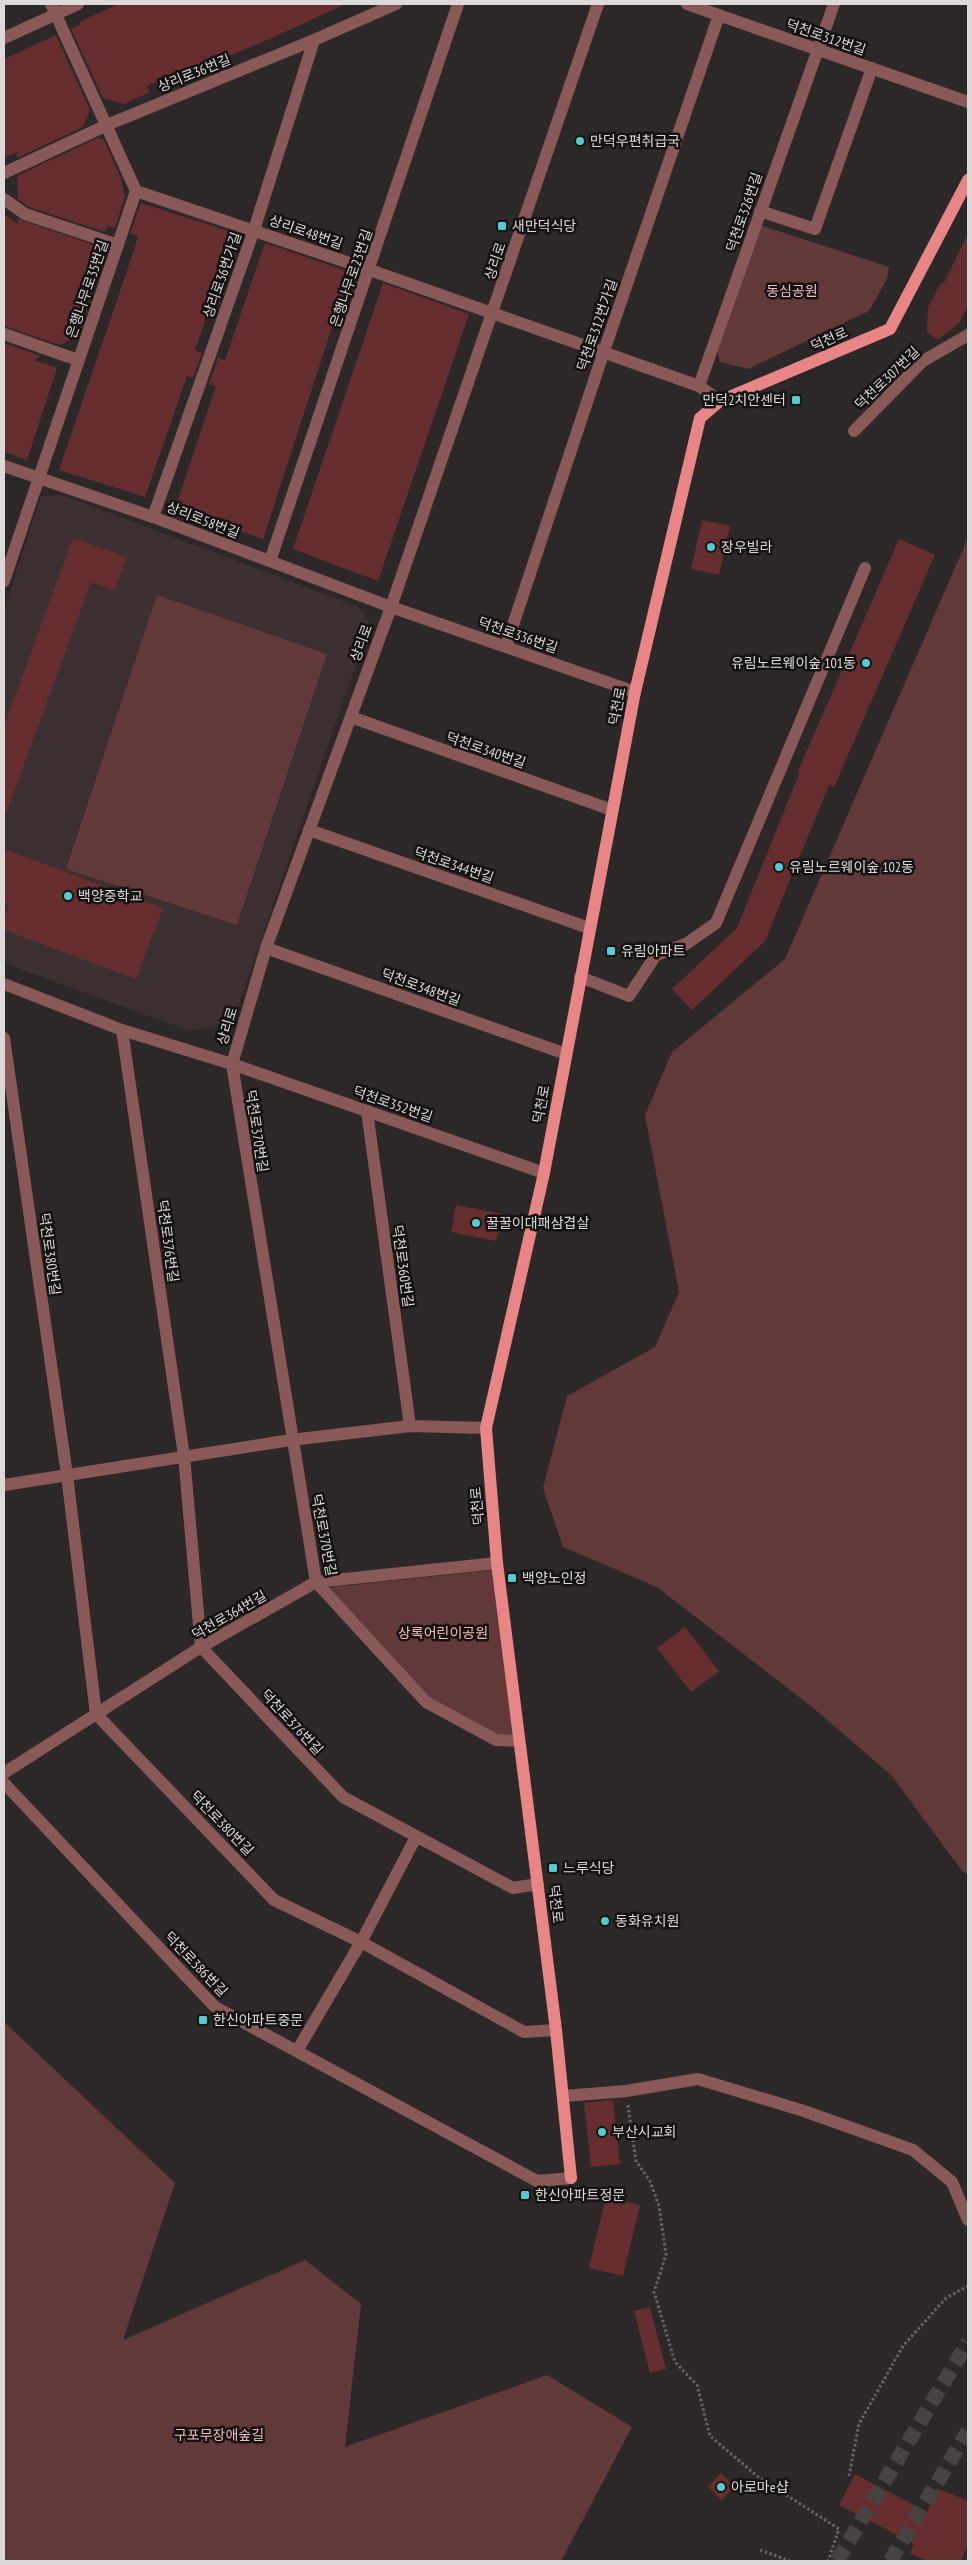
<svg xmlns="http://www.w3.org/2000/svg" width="972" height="2565" viewBox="0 0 972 2565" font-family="'PT Sans Narrow','Noto Sans KR',sans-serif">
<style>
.built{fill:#3b2f2f}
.green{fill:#603938}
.building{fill:#662d2e}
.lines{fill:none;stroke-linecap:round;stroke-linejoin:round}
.highway-tunnel{stroke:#474343;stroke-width:15;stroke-dasharray:15 8;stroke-linecap:butt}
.path{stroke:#696464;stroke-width:3;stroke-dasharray:2.5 2.5;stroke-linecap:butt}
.minor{stroke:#895958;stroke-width:12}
.major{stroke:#e88685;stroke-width:12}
.poi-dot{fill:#51ccd3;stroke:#141211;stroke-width:2}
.labels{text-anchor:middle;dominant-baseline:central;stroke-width:5;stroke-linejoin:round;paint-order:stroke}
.street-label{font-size:14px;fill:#ddd9d9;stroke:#141211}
.poi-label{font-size:14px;fill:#ddd9d9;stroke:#141211;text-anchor:start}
.park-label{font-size:14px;fill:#f4bbb9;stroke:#141211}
</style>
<rect width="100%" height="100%" fill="#2d2828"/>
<path class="built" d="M62,495L359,607L370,623L236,1013L215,1027L190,1031L9,965L4,959V610L41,496Z"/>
<g class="green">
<path d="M760,225L889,267L887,279L869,311L748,369L720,362L717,350Z"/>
<path d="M968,532V1874L963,1872L892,1776L812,1707L657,1587L563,1547L543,1488L567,1396L655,1347L679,1292L645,1115L672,1052L785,959L967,540Z"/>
<path d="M157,595L327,654L237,925L66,869Z"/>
<path d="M493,1570L514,1735L492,1734L426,1699L324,1588Z"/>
<path d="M4,2022L175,2183L123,2340L305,2260L361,2304L345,2447L547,2375L632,2427L561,2561H4Z"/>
</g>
<g class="building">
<path d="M119,4H345L272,38L195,70L193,65L147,86L150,92L124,104L103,98L71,29L80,25L79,22Z"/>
<path d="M56,35L90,110L83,127L17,158V152L4,158V59Z"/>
<path d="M97,138L104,140L121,178L125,197L115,228L107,226L105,232L29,207L18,199L17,176Z"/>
<path d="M141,203L235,233L195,350L202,353L193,378L187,376L145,497L59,470L132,256L138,236L130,233Z"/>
<path d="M4,214L18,224V219L100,247L71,339L60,345L4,326Z"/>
<path d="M968,234V305L960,322L938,340L927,332L928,307L941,283H944Z"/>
<path d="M265,243L350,272L263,539L175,509L216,386L209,384L218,358L225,360Z"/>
<path d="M383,283L469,314L378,581L293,549Z"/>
<path d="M4,343L41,356L34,360L57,368L27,460L4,452Z"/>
<path d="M702,520L730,526L719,575L691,569Z"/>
<path d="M73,538L127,557L114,591L91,582L6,814H4V726Z"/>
<path d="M899,539L935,555L834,787L829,785L765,941L692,1010L672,989L737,928L800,772L798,771Z"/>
<path d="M4,849L163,908L136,979L4,930V919L9,905L4,903Z"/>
<path d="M456,1205L502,1214L496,1241L451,1232Z"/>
<path d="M685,1627L719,1671L691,1692L657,1648Z"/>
<path d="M613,2100L620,2164L591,2167L584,2103Z"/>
<path d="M606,2197L640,2205L623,2276L589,2268Z"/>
<path d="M650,2307L666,2369L650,2373L634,2311Z"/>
<path d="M721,2473L735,2487L721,2500L708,2487Z"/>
<path d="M855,2474L927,2512L937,2488L968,2501V2544L961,2561H928L910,2554L914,2544L839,2505Z"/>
</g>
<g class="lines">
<g class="highway-tunnel">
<path d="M837,2561L968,2342"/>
<path d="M890,2561L968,2431"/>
</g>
<g class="path">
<path d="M628,2105L636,2161L650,2181L659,2206L666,2255L654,2292L675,2362L697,2385L710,2436L757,2476L839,2529L828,2561"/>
<path d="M849,2476L859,2424L903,2346L946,2298L968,2286"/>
<path d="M760,2550L790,2561"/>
</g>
<g class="minor">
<path d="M687,4L968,102"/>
<path d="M4,38L78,4"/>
<path d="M4,173L107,125L314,40L396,4"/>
<path d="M136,191L370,270L699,386L720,401"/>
<path d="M4,199L25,214L118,245"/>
<path d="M760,211L815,229L872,68"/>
<path d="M4,334L78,360"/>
<path d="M699,386L834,4"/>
<path d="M854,431L923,361L968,335"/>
<path d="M4,466L153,517L391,607L635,692"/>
<path d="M153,517L254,230L314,40"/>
<path d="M270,561L458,4"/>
<path d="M4,581L136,191L51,4"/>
<path d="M506,646L603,354L719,15"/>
<path d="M351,717L612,810"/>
<path d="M309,830L589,928"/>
<path d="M266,948L566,1054"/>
<path d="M580,977L629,996L656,955L686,944L716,923L865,568"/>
<path d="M4,984L122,1030L232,1064L266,948L391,607L598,4"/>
<path d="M122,1030L184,1456L201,1647L343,1797L513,1888L538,1884"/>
<path d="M4,1038L67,1475L96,1714L274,1900L361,1942L524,2032L556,2030"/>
<path d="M367,1111L410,1426"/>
<path d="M4,1485L291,1440L410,1426L486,1428"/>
<path d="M519,1741L496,1740L426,1702L316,1582L232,1064L544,1173"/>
<path d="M4,1773L201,1647L316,1582L497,1563"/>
<path d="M4,1783L215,2007L537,2181L571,2178"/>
<path d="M297,2051L361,1942L416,1837"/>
<path d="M564,2096L626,2091L698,2079L804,2111L913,2150L952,2182L968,2220"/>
</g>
<path class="major" d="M571,2178L556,2030L497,1563L486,1428L544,1173L635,692L700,418L720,401L890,329L968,180"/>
</g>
<g class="poi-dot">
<circle cx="580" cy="141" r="5"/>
<rect x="497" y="221" width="10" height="10" rx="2.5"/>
<rect x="791" y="395" width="10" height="10" rx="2.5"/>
<circle cx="711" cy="547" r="5"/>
<circle cx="866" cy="663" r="5"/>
<circle cx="779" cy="867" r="5"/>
<circle cx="68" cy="896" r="5"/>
<rect x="606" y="946" width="10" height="10" rx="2.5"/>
<circle cx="476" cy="1223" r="5"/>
<rect x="507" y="1573" width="10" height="10" rx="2.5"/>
<rect x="548" y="1863" width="10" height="10" rx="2.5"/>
<circle cx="605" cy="1921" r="5"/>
<rect x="198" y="2015" width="10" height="10" rx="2.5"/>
<circle cx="602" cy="2132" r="5"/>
<rect x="520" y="2190" width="10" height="10" rx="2.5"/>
<circle cx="721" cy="2487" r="5"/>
</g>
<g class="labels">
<g class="street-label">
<text transform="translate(826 37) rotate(19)">덕천로312번길</text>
<text transform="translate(194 73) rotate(-22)">상리로36번길</text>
<text transform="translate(744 212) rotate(-71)">덕천로326번길</text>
<text transform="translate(306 232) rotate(19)">상리로48번길</text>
<text transform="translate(495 261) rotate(-71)">상리로</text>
<text transform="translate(222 275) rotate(-71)">상리로36번가길</text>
<text transform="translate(351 278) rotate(-71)">은행나무로23번길</text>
<text transform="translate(87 289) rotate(-71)">은행나무로35번길</text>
<text transform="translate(597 325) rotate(-71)">덕천로312번가길</text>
<text transform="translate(829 339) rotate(-24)">덕천로</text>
<text transform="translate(887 378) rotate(-44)">덕천로307번길</text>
<text transform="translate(203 520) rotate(21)">상리로58번길</text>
<text transform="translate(518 635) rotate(19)">덕천로336번길</text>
<text transform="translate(361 643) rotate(-70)">상리로</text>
<text transform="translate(617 706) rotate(-79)">덕천로</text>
<text transform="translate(486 750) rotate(19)">덕천로340번길</text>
<text transform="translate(454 865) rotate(19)">덕천로344번길</text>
<text transform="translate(421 987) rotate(20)">덕천로348번길</text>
<text transform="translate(227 1026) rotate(-73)">상리로</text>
<text transform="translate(393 1104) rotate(19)">덕천로352번길</text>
<text transform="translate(541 1104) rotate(-79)">덕천로</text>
<text transform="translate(257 1131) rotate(81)">덕천로370번길</text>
<text transform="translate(168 1241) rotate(82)">덕천로376번길</text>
<text transform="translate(50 1254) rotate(82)">덕천로380번길</text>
<text transform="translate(403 1266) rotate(82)">덕천로360번길</text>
<text transform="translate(477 1506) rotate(-95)">덕천로</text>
<text transform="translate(324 1535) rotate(79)">덕천로370번길</text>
<text transform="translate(229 1615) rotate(-30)">덕천로364번길</text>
<text transform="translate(292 1722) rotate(47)">덕천로376번길</text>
<text transform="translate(222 1823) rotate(46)">덕천로380번길</text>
<text transform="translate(556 1904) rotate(83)">덕천로</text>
<text transform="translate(196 1964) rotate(46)">덕천로386번길</text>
</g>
<g class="poi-label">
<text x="590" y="141">만덕우편취급국</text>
<text x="512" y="226">새만덕식당</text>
<text x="786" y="400" text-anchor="end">만덕2치안센터</text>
<text x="721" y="547">장우빌라</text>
<text x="856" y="663" text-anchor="end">유림노르웨이숲 101동</text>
<text x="789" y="867">유림노르웨이숲 102동</text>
<text x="78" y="896">백양중학교</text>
<text x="621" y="951">유림아파트</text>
<text x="486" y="1223">꿀꿀이대패삼겹살</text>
<text x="522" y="1578">백양노인정</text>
<text x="563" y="1868">느루식당</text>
<text x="615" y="1921">동화유치원</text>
<text x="213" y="2020">한신아파트중문</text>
<text x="612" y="2132">부산시교회</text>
<text x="535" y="2195">한신아파트정문</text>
<text x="731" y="2487">아로마e샵</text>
</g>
<g class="park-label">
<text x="792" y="291">동심공원</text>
<text x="443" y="1633">상록어린이공원</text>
<text x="219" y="2435">구포무장애숲길</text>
</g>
</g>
<rect width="972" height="2565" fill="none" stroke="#ddd9d9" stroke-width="10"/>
</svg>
